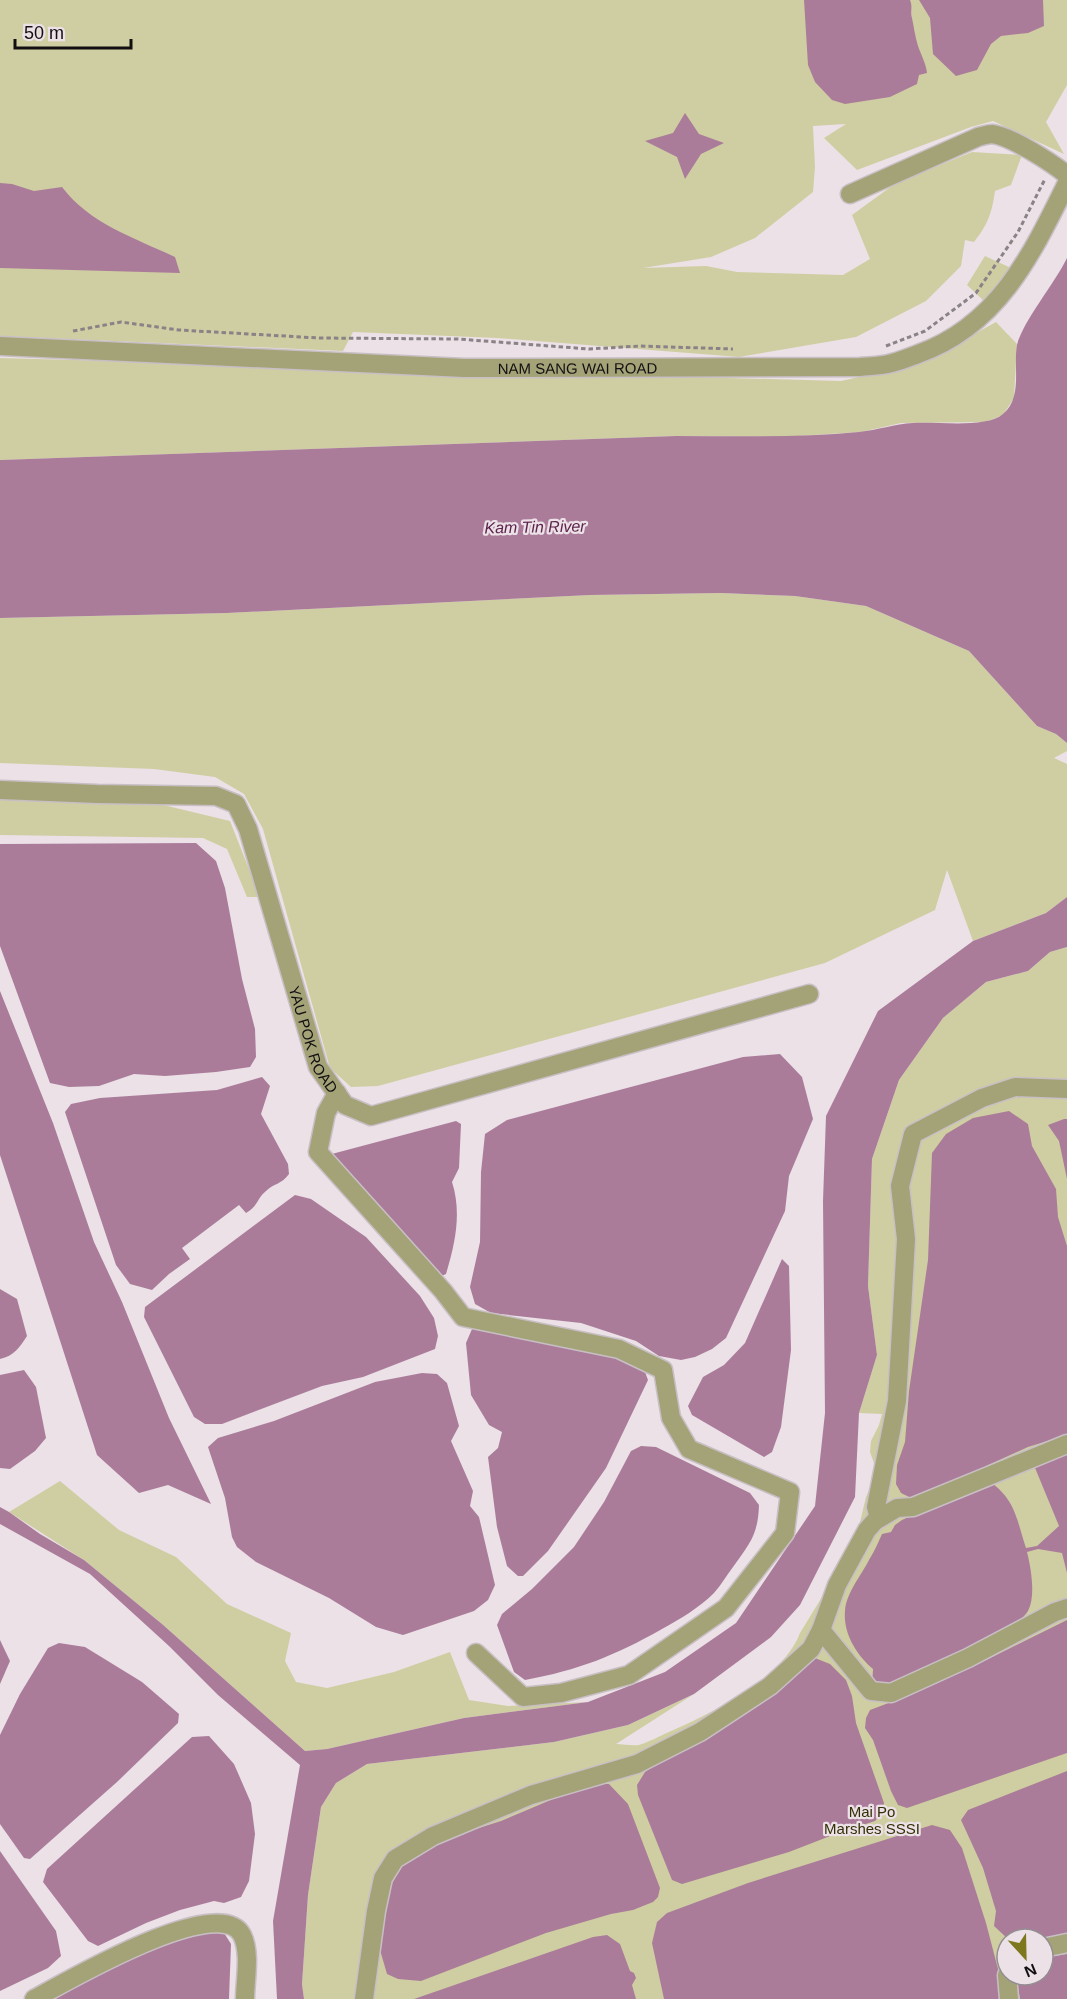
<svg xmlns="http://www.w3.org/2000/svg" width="1067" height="1999" viewBox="0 0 1067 1999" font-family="Helvetica,sans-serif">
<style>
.green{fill:#cfcea2;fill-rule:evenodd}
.water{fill:#ab7c9a}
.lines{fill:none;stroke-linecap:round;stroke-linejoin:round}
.minor-casing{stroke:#c8bfc5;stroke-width:21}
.path{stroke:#898286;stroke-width:3;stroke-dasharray:4.5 3;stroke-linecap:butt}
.minor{stroke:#a4a378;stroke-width:18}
.labels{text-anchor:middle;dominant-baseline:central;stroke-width:4.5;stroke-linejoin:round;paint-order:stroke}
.street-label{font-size:15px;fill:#120f11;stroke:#ebe1e7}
.park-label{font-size:15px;fill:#323004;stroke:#ebe1e7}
.water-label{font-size:16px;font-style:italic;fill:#5d234c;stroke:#ebe1e7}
</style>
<rect width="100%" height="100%" fill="#ebe1e7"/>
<g class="green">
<path d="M0,0H1067V85L1046,122L1064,154L993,121L971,127L857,170L824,138L846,124L813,126L815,167L813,192L755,238L711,257L643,268L706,266L737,272L843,275L870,259L852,215L896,183L972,152L1022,155L1011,185L995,191C992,212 988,225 974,242L965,240L961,266L926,301L856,337L739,357L497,338L353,332L343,351L0,336Z"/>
<path d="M985,256L1011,268L985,302L967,285Z"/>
<path d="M996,322L1017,344L1014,398L1003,415L986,422L901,423L861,432L781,437L676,436L0,460V358L841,381L922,363Z"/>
<path d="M721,593L795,596L866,606L969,651L1037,726L1056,734L1067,743V751L1054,758L1067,764V897L1046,913L973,941L947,870L935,910L825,963L378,1086L351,1087L330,1068L263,829L244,794L215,777L154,769L0,763V618L227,613L590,595Z"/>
<path d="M0,798L155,803L230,821L260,897H247L227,849L203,838L0,835Z"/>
<path d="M1067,947V1999H304L302,1984L308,1895L321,1807L336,1783L367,1764L554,1742L628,1725L694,1694L616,1744C623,1744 632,1746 639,1745C649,1742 660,1736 669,1732C711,1714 784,1677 800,1633L855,1543L866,1497L874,1479L875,1466L870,1452L871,1441L879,1425L882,1414L859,1413L877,1355L868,1286L872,1159L899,1080L943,1018L986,982L1028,971L1050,952ZM1007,1939H1043V1975H1007Z"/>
<path d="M60,1481L119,1530L176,1557L227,1604L291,1633L285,1661L296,1682L327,1688L394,1672L450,1652L469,1700L508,1706L588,1702L464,1718L327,1749L305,1751L162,1624L84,1560L9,1512Z"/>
</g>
<g class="water">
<path d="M804,0H910C913,7 910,12 912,18C914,27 915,37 918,46C921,55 926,63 927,73L919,75L917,84L890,97L845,104L832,100L815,82L808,65Z"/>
<path d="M919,0H1043L1044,26L1028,33L1001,36L991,44L977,70L956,76L933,54L930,18Z"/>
<path d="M685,113L699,134L724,143L701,154L685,179L677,157L645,141L673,133Z"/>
<path d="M0,183L12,184L34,191L62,187C90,224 135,238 175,257L180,273L0,268Z"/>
<path d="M1067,258V743L1056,734L1037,726L969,651L866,606L795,596L721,593L590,595L227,613L0,618V460L676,436C737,436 799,438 859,432C877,430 895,424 913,423C935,421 986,429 1003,414C1023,397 1013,367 1017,345C1023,321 1055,283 1067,258Z"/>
<path d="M196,843L216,861L225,888L242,979L255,1029L256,1057L250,1067L216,1072L165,1076L134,1074L99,1086L69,1087L50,1083L0,946V844Z"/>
<path d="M1067,897V947L1050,952L1028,971L986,982L943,1018L899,1080L872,1159L868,1286L877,1355L859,1413L855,1497L800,1605L771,1637L694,1694L628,1725L554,1742L367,1764L336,1783L321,1807L308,1895L302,1984L304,1999H277L273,1921L300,1765L218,1695L169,1646L90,1574L0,1524V1507L9,1512L40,1534L84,1560L162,1624L305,1751L327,1749L464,1718L588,1702L665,1672L736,1623L815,1506L825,1413L823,1201L826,1116L878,1011L973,941L1046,913Z"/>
<path d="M0,991L53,1123L94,1242L122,1302L169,1418L211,1504L168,1485L139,1493L97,1455L0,1155Z"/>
<path d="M780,1054L802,1077L813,1119L789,1176L785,1211L726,1338L712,1349L695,1357L681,1360L659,1356L636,1341L581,1323L491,1313L475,1304L470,1287L480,1242L481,1172L485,1134L507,1120L743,1057Z"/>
<path d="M262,1077L270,1086L261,1114L288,1164L289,1174C281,1185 274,1183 266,1191C257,1198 259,1205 246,1213L239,1205L182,1248L190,1259L169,1274L152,1290L130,1284L116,1265L65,1112L71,1104L100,1098L217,1090Z"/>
<path d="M1009,1111L1028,1124L1032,1146L1056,1189L1058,1217L1067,1246V1435L1028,1447L986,1466L949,1490L923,1498L909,1497L901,1493L896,1484L897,1465L905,1442L909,1391L928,1260L932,1153L946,1134L973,1118Z"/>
<path d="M1064,1119H1067V1179L1059,1141L1048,1125Z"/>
<path d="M456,1121L461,1124L459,1168L452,1182C462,1213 455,1244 446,1274L435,1279L328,1155Z"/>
<path d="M295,1195L311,1199L366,1237L420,1296L434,1318L438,1336L435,1349L363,1377L322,1386L222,1424H205L194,1417L144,1317L145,1307Z"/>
<path d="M782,1259L789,1266L791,1350L781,1427L772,1452L764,1457L692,1415L688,1406L703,1377L724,1365L745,1343Z"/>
<path d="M0,1289L17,1299L27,1336C20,1347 14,1356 0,1359Z"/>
<path d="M478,1327L584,1348L636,1364L645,1372L648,1380L606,1468L548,1551L523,1576H518L507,1566L497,1527L488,1457L498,1448L502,1432L489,1425L471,1395L466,1343L472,1329Z"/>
<path d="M24,1370L36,1387L46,1438L35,1451L10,1469L0,1468V1375Z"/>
<path d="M422,1373L437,1374L447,1383L459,1426L451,1441L473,1491L470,1506L479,1517L495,1585L488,1600L474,1611L403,1635L376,1627L329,1598L256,1562L237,1547L232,1537L225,1498L208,1447L218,1438L274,1421L375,1382Z"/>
<path d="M641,1446L656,1447L750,1493L759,1505C758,1535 750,1543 733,1567C727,1575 721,1585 714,1593C699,1608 680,1619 662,1629C614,1656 579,1670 525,1680L514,1672L497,1625L502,1614L532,1589L574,1547L604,1502L631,1451Z"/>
<path d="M1067,1454V1573L1062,1553L1038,1549L1027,1552C1031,1568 1036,1596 1028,1611C1014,1636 902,1683 872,1687L873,1669C857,1655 843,1634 845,1611C846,1593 861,1576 869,1560C874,1552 878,1543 882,1534L891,1532L895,1525L902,1520L989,1481C1016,1500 1016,1518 1026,1548L1037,1546L1059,1526L1033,1463Z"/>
<path d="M1067,1620V1753L907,1808L898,1805L891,1791L873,1740L865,1728L866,1718L870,1710L907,1696L980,1663Z"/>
<path d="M0,1640L10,1661L0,1684Z"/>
<path d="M59,1643L85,1647L142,1682L179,1714L178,1723L117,1782L30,1859L24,1858L0,1824V1735L20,1694L48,1648Z"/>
<path d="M815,1658L830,1664L846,1680L852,1696L856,1723L884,1803L882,1813L875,1821L838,1833L789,1852L682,1884L672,1880L638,1795L637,1785L645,1772L690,1741L743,1715L806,1662Z"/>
<path d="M209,1736L234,1764L251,1803L255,1834L249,1881L241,1897L224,1903L214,1901L180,1910L146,1923L98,1946L88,1941L43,1882L47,1869L192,1737Z"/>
<path d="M1067,1771V1936L1043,1939H1008L994,1926L996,1911L983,1868L961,1820L968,1810Z"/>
<path d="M602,1784H609L628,1804L660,1888L658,1897L653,1902L633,1910L611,1914L546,1933L421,1981L398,1979L387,1974L380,1950L382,1914L391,1885L404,1863L425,1845L501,1821L553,1799Z"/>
<path d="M932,1825L950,1830L962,1848L986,1923L998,1969L1001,1999H664L652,1943L657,1922L667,1913L748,1883Z"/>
<path d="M0,1851L56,1931L61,1956L48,1968L0,1991Z"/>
<path d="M221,1928L231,1944L229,1999H40L158,1939Z"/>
<path d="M607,1935L620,1944L630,1971L634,1973L636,1978L632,1985L636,1999H414L593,1937Z"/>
<path d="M1067,1954V1999H1020L1017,1981L1019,1975H1043V1958Z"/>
</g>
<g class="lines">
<g class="minor-casing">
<g id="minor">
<path d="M850,194L978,137C982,136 988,134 992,134C1011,136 1052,163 1067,175"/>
<path id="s1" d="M0,346L464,368L860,367C871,366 882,366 892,363C901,361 910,357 918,354C998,326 1032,254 1067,183"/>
<path id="s2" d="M0,790L97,794L216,796L236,804L248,829L318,1067L345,1105L371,1116L809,994"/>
<path d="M337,1093L326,1113L318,1152L443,1291L463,1317L619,1349L663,1370L671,1418L689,1449L790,1492L785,1533L726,1608L629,1675L561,1693L523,1697L476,1653"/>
<path d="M879,1518L876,1507L897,1401L906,1239L900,1186L913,1134L982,1098L1015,1087L1067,1089"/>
<path d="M821,1630L871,1691L891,1693L968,1658L1055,1612L1067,1608"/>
<path d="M1043,1948L1067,1943"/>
<path d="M1007,1975L1009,1999"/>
<path d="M34,1999C64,1983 220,1891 242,1935C251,1953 245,1980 245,1999"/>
<path d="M364,1999L376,1911L383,1878L395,1859L433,1836L531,1795L637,1764L700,1732L770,1686L811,1649L821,1630L837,1585L867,1530L875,1521L897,1508L913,1507L1067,1444"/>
</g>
</g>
<g class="path">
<path d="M73,331L121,322L179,330L319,338L458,339L589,349L640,346L733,349"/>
<path d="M886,346L925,331L976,293L1018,232L1045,179"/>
</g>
<use href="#minor" class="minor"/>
</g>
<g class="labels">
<g class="street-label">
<text stroke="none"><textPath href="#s1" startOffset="578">NAM SANG WAI ROAD</textPath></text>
<text stroke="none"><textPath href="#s2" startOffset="486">YAU POK ROAD</textPath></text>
</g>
<g class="park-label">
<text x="872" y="1811">Mai Po<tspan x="872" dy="17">Marshes SSSI</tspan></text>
</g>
<g class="water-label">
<text transform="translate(535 527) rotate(-1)">Kam Tin River</text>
</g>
</g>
<g transform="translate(1025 1957) rotate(158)"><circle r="28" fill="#ebe1e7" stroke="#948d91" stroke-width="1.5"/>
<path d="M0-4.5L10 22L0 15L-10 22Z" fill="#7d781e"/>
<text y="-9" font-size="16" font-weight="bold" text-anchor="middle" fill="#120f11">N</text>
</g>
<path d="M15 39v9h116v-9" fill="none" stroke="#120f11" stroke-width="3"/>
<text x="24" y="39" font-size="18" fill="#120f11" stroke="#ebe1e7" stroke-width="4.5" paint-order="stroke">50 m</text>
</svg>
